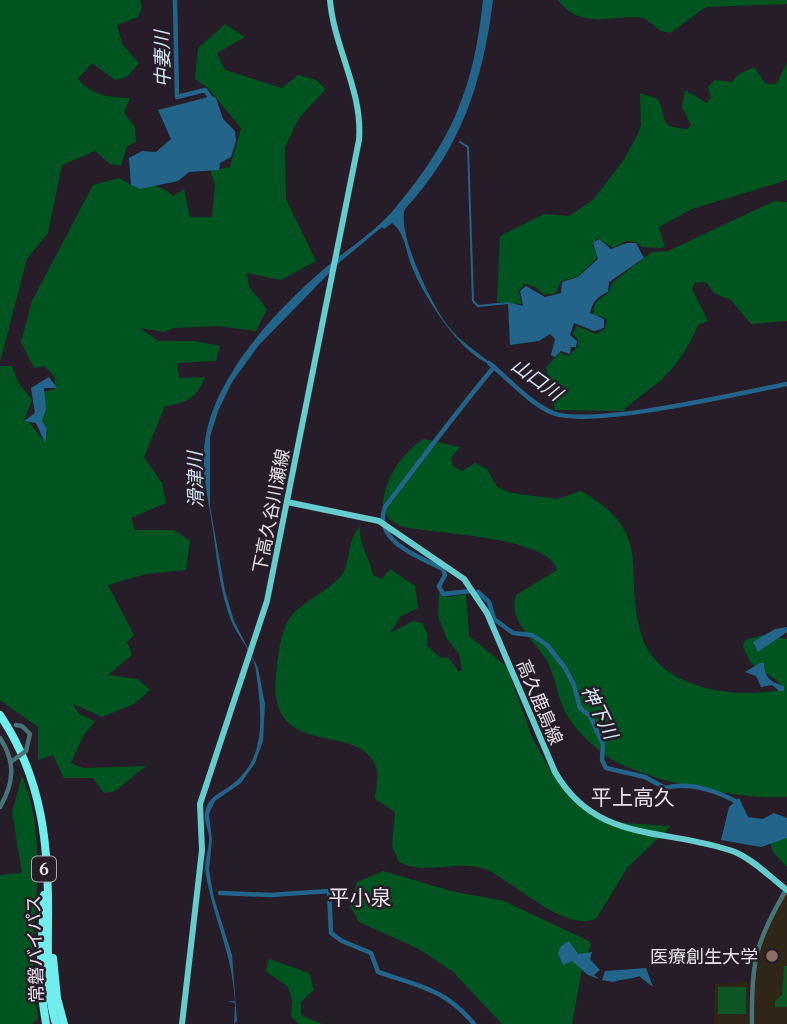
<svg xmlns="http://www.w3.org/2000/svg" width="787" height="1024" viewBox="0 0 787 1024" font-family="Merriweather,'Noto Sans JP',serif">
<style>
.education{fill:#302617}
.green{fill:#0c5625}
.forest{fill:#005420}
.water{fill:#23658a}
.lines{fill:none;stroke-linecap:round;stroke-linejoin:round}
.stream{stroke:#23658a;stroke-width:2}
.river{stroke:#23658a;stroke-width:4.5}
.minor{stroke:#477575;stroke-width:4.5}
.major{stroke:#66cbcc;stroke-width:6}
.highway{stroke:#71edee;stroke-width:8}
.minor-bridge{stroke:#477575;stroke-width:4.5}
.education-dot{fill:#8d6e63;stroke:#261d28;stroke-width:2.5}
.labels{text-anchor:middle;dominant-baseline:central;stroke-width:5;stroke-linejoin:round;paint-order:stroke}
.shield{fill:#261d28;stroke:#aea7b0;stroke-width:2}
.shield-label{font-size:16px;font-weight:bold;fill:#e9e2ea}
.street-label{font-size:18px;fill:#e9e2ea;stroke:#261d28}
.poi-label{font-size:18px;fill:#e9e2ea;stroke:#261d28;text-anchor:end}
.water-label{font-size:19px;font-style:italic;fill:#d3e7f5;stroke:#261d28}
.quarter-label{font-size:21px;fill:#e9e2ea;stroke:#261d28}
</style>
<rect width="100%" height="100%" fill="#261d28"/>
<g class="education">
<path d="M787,892V1024H755L753,973L771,921Z"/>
<path d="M748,982L749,1024H714L715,984Z"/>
</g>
<g class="green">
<path d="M784,966H787V1007H775V1001L782,995Z"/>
<rect x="718" y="987" width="28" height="27"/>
</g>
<g class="forest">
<path d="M0,0H140L142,7L138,17L117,25L122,44L139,63L127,77L115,80L92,63L78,79C92,95 109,98 130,98L124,113L135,127L136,142L127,146L121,166L110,164L95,151L62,165L48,233L27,259L0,362Z"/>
<path d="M558,0H787V4L706,7L670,33L661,31L644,18C612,14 581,31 558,0Z"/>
<path d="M225,24L245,37L217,53L225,70L282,88L298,75L316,80L326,89L299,118L285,147L286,199L316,261L281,280L247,273L249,287L267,309L256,331L217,326L174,328L164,332L140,328L158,341H194L220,346L216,361L177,363L179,378L205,377C197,398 187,403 165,406L144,457L162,483L166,503L131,518L135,530H174L190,541L186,570L146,574L108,585L134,635L127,642L132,655L108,675L138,679L150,690L134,704L102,717L73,704L79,714L95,721L83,736L71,763L83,768L146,766L115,791L104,793L93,778H64L53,755L38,760V727L0,700V366H12L18,382L32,400L24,421L29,422L43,440L48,432L42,418L44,392L55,389V378L45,366L34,368L21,342L32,301L93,185L119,178L137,188C151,183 162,186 173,196L184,189L190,217H212L215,184L210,171L230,167L241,128L208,88L195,79L198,48Z"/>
<path d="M787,63V180L692,209L659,227L665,247L662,248L642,247L637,242L626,241L613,248L597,238L592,245L598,255L596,259L577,277L561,281L556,293L544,295L535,287L525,284L519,290L521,304L497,302L500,236L544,214L569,216L593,200L623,161L638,134L641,125L640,93L658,99C668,120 657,127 688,129L691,125L682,107L685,90L706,103L711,98L708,87L715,80L732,82L739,74L754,67L766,84H776Z"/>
<path d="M774,201L787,202V321L751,324L731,300L714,293L706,282L695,283L692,289L708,321L698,325C690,344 680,361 665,376C653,389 636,397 623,411L555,410L546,367L560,353L569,356L578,346V340L573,334L577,326L596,334L605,329L607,321L604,317L593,315L595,303L608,293L613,282L652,252L668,251Z"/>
<path d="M423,439L460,447L451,458L453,466L462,471L475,463L487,469L497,487L511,493L557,499L581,491C654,533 624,566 640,630C654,689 732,699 780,690L779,682L751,663L743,647L745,640L763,635L787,639V797C742,800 650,782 611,759C596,749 583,737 572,723C557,703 558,680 546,659C534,641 507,619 516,595L557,570C549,536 431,534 400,526L389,519L383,508C383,481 401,454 423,439Z"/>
<path d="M360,527C358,544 371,561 373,575L382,579L390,569L415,586L418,608L401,616L390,633L413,621L422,623L428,634L427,646L440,657L449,658L459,672L462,670L459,654L447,639L438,616L439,593L448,597L466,594L469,636L507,667L532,737L547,765L564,787L597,816L623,823L671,826L628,867L596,919C563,932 515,882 485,869C458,859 425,876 399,862L392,846L395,812L375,799C375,790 380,776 376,767C359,719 266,764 276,673C278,657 280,635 288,621C299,602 327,593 341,576C351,563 347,539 360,527Z"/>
<path d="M22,776C48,835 33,907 33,969C33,985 36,1002 38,1018L32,1024H0V875L22,873L12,812Z"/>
<path d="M787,822V867L773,852L770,842Z"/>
<path d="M383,871L451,891L504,901L589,941L591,944L582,969L572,1024H502L453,972L419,949L359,922L350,906L357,882Z"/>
<path d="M269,959L309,973L314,990L301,1002V1015L322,1024H298L291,1016L292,1000L288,987L266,971Z"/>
</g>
<g class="water">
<path d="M483,0H493C483,81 461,149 405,209C396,231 432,306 448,326C459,341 479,353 493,365C463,358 421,293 410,262C406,249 404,232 392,223L384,229L382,227L340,262L259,345L232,382L218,411L210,437V506L225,591L234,621L258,668L265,704L263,741L255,763L241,783L215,801L209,814L212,840L209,870L214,898L232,955L237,1021L234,1024L235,1003L228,1001H235C232,952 214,921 206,875C203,861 210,849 209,836C208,828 204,822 205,814C207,795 223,793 235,782C268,755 261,709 256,671C254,653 237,636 231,620C222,597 218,569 215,545C209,493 193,457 215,405C239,348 292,294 340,256C358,242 382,225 396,207C452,140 474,88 483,0Z"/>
<path d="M212,96L216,98L223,119L235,131L236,141L231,157L220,163L219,170L189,172L178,181L140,189L131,185L129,158L142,151L156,152L171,139L158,110Z"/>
<path d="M599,239L611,249L627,243H636L644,258L609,282L608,292C598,296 592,302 590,313L604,319V328L594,331L574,323L570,335L577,341L576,347H571L570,354L561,351L555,357L551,355L555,339L550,334L539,341L510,345L508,302L523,306L520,291L526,286L545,297L561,293L562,282L578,277L598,259L593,243Z"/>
<path d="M49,377L57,388H44L46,410L42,420L47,429L45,443L36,423L24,421L35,413L31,388Z"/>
<path d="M787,627V632L758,652L753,642L775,629Z"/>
<path d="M760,663H764C764,677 771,683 784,686V691H779L772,685L761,687L756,676L745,672Z"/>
<path d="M739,798L748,817L763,819L774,813L787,818V838L761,847L721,840L729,807Z"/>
<path d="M569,941L578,954L592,952L590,959L600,970L594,975L599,979L588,975L572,961L563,965L558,953L561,946Z"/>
<path d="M646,968L653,987L639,976C634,979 621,979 613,982L602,980L605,971Z"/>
</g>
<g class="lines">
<path class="stream" d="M460,142L468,147L473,301L478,306L508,303"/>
<g class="river">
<path d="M175,0L177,97L205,90L212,100"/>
<path d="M489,363C508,378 530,404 553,413C591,428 741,393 787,384"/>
<path d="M471,591L443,594L439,586L445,575L443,569C422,558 372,542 385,507C421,460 456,412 494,367"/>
<path d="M478,592L489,602L494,619L513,633L532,635L547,645L565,668L574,685L580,708L590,716L603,744L602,760L606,768L645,777L665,788C690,781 717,791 739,803"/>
<path d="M220,893L270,895L329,891L331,933L342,941L371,953L378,972C419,986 445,989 474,1024"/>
</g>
<g class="minor">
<path d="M16,725L22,726L30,734L26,751"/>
<path d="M0,738C16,762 14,783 0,807"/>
<path d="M752,1024C751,963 755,943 786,890"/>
</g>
<g class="major">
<path d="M287,502L379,521L464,579L487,613L555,772C597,845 667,827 735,852C754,860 771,878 787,890"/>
<path d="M182,1024L202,850L200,804L267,601L359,140C363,91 334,48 330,0"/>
</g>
<g class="highway">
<path d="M0,715C43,779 49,847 48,922C48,956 46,991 56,1024"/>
<path d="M44,895L40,983L46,1024"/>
<path d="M53,958L57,998L64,1024"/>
</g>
<path class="minor-bridge" d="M12,761L26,751"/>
</g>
<circle class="education-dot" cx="772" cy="956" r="7"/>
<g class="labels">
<rect class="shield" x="32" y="856.5" width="24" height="25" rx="5"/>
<g class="shield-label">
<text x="44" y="869">6</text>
</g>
<g class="street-label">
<text transform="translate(271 511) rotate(-79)">下高久谷川瀬線</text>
<text transform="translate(540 702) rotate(67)">高久鹿島線</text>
<text transform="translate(35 949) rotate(-92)">常磐バイパス</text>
</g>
<g class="poi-label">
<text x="758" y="956">医療創生大学</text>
</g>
<g class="water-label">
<text transform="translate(162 59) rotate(-91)">中妻川</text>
<text transform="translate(537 379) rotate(36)">山口川</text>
<text transform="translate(195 480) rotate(-91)">滑津川</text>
<text transform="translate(600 712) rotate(64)">神下川</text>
</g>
<g class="quarter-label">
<text x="633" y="797">平上高久</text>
<text x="360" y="897">平小泉</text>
</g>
</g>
</svg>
